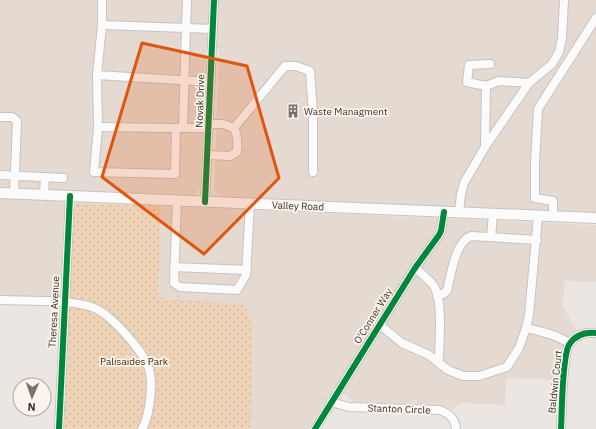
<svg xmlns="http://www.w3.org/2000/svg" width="596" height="429" viewBox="0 0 596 429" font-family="'IBM Plex Sans',sans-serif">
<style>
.built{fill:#e4dad1}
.park{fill:url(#park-dots)}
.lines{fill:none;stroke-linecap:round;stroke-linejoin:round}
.minor-casing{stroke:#c7c3c0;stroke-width:10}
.major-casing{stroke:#c7c3c0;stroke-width:12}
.path{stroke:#c7c4c4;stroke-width:1.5;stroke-dasharray:1 3;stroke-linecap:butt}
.minor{stroke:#fcfbfb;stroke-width:8}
.major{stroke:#fcfbfb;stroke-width:10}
.cycleway-casing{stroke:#fcf4eb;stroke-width:8}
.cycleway{stroke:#00873e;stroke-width:6}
.marked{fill:#df570e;fill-opacity:0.2;stroke:#df570e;stroke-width:3;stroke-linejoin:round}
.labels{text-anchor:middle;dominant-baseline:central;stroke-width:3.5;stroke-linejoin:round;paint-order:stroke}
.street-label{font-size:10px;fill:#373330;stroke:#fcf4eb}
.poi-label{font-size:10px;fill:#373330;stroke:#fcf4eb;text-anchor:start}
.park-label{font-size:10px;fill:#402604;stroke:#fcf4eb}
</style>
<defs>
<pattern id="park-dots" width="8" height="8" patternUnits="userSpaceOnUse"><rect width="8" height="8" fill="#efd3b6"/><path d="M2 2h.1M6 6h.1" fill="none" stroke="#ceb69d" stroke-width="1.8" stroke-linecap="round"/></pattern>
</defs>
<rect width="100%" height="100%" fill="#ebe6e2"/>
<g class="built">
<path d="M0,0H596V213L222,198L214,191L219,48H206L200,189L191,197L0,189Z"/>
<path d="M0,199L65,201L60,300L0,297Z"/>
<path d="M161,206L596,225V282L565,281L562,306L578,332L568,339L565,344L560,365L559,380L506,378L505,405L461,403L453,409L446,406L439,405L354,402L351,400L346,395L333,389L308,429H249L250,427L158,298Z"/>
</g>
<path class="park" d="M77,203L161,206L158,298L244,304L253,328L250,427L249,429H64L73,210Z"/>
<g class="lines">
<g class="minor-casing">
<g id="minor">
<path d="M102,0V25L97,75L98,127L94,172L175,174L176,128H209"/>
<path d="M102,25L186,28L187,0"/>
<path d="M490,64L469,65L467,82L486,86L499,81L529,83"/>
<path d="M97,75L211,82"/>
<path d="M0,117H12L17,121L14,194"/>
<path d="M98,127L176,128"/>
<path d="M183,128L186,28L213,29"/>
<path d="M234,128L285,66H296L310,71L313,113V172"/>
<path d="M485,147L486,86"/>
<path d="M207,155L230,156L237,152C238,144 238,136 234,128L223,124H209"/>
<path d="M0,175L63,178"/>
<path d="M44,195L45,177"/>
<path d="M177,201L174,283L180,287L237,290L246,275L250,204"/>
<path d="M205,202L214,0"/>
<path d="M459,212L461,194L464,183L485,147L529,83L552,64L559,52L562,38L564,0"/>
<path d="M553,217V201L535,198V162L538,109L596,18"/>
<path d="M491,237L493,214"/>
<path d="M174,267L247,270"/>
<path d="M415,268C422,274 431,280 435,288C443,303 439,344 439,362"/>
<path d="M437,296L443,294L447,291C451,275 455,242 471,236L537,240"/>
<path d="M0,300C27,301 67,299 92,307C110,313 141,349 148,366C154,381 150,415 142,429"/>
<path d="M380,325L402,343L429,355L448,370L463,376H479L507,367L519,348L526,328L529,315L538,216"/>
<path d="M526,328C541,331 558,335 570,344"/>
<path d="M331,402L349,407L439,410C449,413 455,418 456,429"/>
<path d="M59,429L70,196"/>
<path d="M315,429L415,268L439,235L441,231L444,212"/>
<path d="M561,429C562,412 562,357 569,345C575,335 585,332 596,333"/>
</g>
</g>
<g class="major-casing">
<path id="major" d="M0,193L596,218"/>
</g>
<g class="path">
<path d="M151,354C164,338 177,315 179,293"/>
<path d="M94,382L105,378H116"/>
</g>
<use href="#minor" class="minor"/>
<use href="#major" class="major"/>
<g class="cycleway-casing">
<g id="cycleway">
<path d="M205,202L214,0"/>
<path d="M59,429L70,196"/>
<path d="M315,429L415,268L439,235L441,231L444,212"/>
<path d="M561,429C562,412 562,357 569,345C575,335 585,332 596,333"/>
</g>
</g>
<use href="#cycleway" class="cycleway"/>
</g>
<path class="marked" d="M142,43L247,66L279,178L204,254L102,177Z"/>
<defs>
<g id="building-bare" transform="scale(1.08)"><path d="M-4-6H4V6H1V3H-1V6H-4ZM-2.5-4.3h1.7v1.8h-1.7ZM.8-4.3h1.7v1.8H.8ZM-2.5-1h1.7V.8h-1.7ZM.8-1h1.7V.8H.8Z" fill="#76726e" stroke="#fcf4eb" stroke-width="2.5" paint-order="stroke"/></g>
</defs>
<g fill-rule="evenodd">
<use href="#building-bare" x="293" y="111"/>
</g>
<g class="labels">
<g class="street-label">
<text transform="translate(200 101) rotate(-88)">Novak Drive</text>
<text transform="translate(298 206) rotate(2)">Valley Road</text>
<text transform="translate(54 312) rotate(-87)">Theresa Avenue</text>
<text transform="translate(373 316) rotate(-58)">O'Conner Way</text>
<text transform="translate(555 382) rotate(-84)">Baldwin Court</text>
<text transform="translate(399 409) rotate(2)">Stanton Circle</text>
</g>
<g class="poi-label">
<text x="304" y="111">Waste Managment</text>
</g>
<g class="park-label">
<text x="134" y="361">Palisaides Park</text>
</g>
</g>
<g transform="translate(32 397) rotate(182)"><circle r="19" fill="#fcf4eb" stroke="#ada7a0"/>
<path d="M0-3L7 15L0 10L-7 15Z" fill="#76726e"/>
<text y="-6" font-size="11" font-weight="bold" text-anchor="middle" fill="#373330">N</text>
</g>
</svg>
